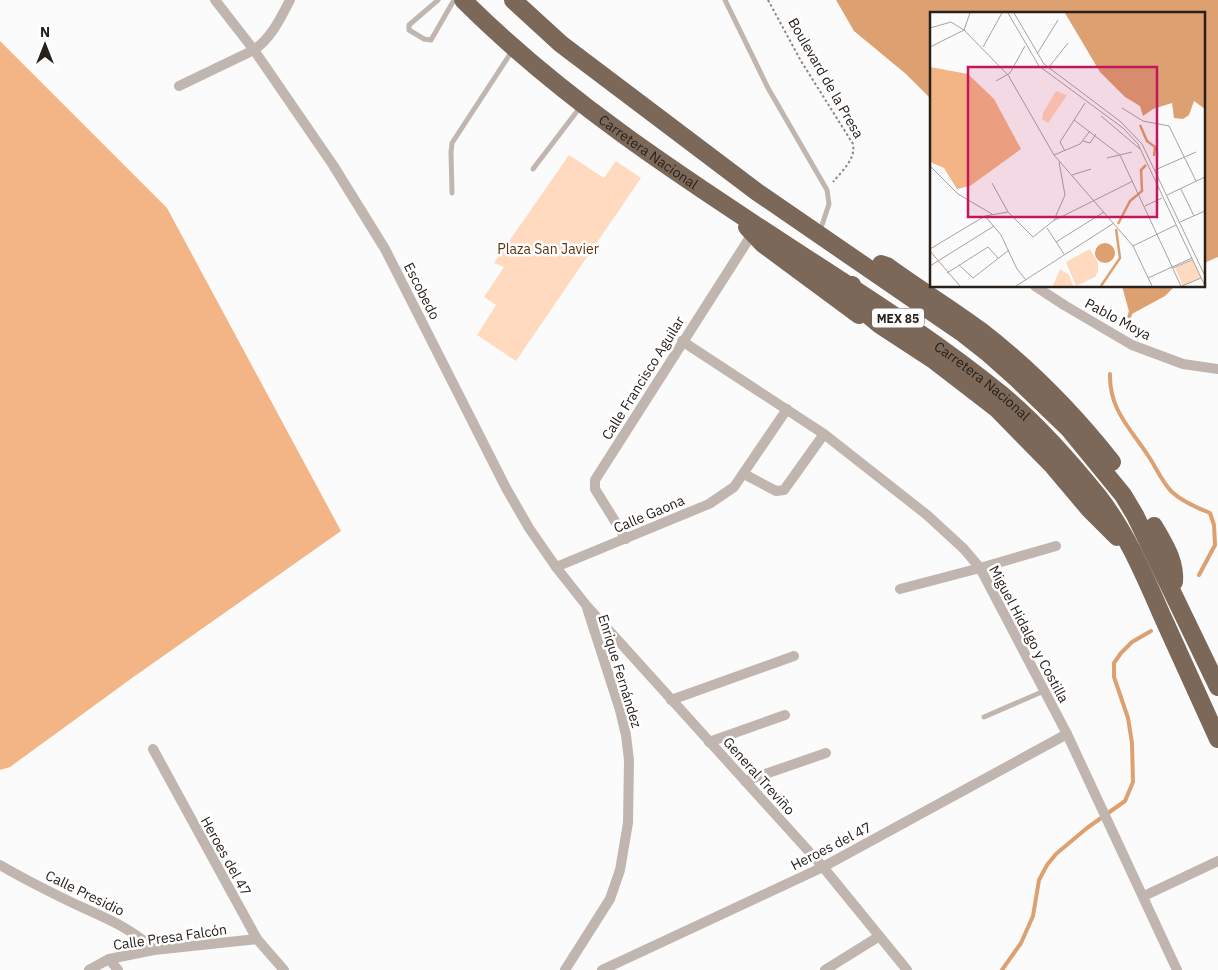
<svg xmlns="http://www.w3.org/2000/svg" width="1218" height="970" viewBox="0 0 1218 970" font-family="'IBM Plex Sans',sans-serif">
<style>
.green{fill:#ffdabe}
.forest{fill:#f3b586}
.water{fill:#dca071}
.lines{fill:none;stroke-linecap:round;stroke-linejoin:round}
.stream{stroke:#dca071;stroke-width:4}
.path{stroke:#8b8783;stroke-width:2;stroke-dasharray:2.5 2.5;stroke-linecap:butt}
.lane{stroke:#c0b6af;stroke-width:5}
.street{stroke:#c0b6af;stroke-width:10}
.highway{stroke:#7c6859;stroke-width:18}
.labels{text-anchor:middle;dominant-baseline:central;stroke-width:5;stroke-linejoin:round;paint-order:stroke}
.shield{fill:#fff;stroke:#68635f;stroke-width:1}
.shield-label{font-size:12px;font-weight:bold;fill:#28201a}
.street-label{font-size:14px;fill:#28201a;stroke:#fff}
.park-label{font-size:14px;fill:#5c3511;stroke:#fff}
.inset-river{fill:none;stroke:#dca071;stroke-width:2.5}
.inset-road{fill:none;stroke:#a7a3a1;stroke-width:1}
.view{fill:#c2185b;fill-opacity:0.15;stroke:#c2185b;stroke-width:2.5}
.inset-edge{fill:none;stroke:#28201a;stroke-width:2.5}
</style>
<rect width="100%" height="100%" fill="#fbfbfb"/>
<path class="green" d="M569,155L604,178L616,161L641,178L516,361L477,335L496,305L484,297L504,267L494,263Z"/>
<path class="forest" d="M0,41L167,208L341,531L132,678L10,767L0,770Z"/>
<g class="water">
<path d="M836,0H1218V257L1204,263V14H932V100L906,74L854,31Z"/>
<path d="M1122,286H1175L1165,296L1130,315Z"/>
</g>
<g class="lines">
<g class="stream">
<path d="M1126,328L1131,311"/>
<path d="M1110,374C1109,410 1131,429 1149,457C1157,469 1162,482 1172,492C1183,502 1197,508 1210,513L1214,525L1215,545L1199,575"/>
<path d="M1002,970L1021,943L1033,916L1039,880L1047,865L1056,854L1087,828L1125,801L1133,782L1132,743L1128,718L1114,677V663L1121,653L1132,642L1151,631"/>
</g>
<path class="path" d="M768,0L801,61L853,144C856,159 842,171 833,182"/>
<g class="lane">
<path d="M438,0L409,25V30L424,39L431,40L454,0"/>
<path d="M725,0L768,88L827,190L829,204L820,231"/>
<path d="M533,169L581,106"/>
<path d="M452,193L451,152L452,143L512,51"/>
<path d="M984,717L1044,691"/>
</g>
<g class="street">
<path d="M215,0L254,50L333,165L385,249L506,488L529,528L556,567L586,605L823,867L907,970"/>
<path d="M179,86L254,50C272,37 280,19 290,0"/>
<path d="M1035,286L1064,305L1132,345L1183,364L1218,369"/>
<path d="M682,341L824,434L927,515L964,549L980,568L1067,734L1177,970"/>
<path d="M744,474L776,491L784,490L824,434"/>
<path d="M626,539L595,489V480L752,234"/>
<path d="M556,567L709,504L734,487L787,409"/>
<path d="M900,589L980,568L1056,546"/>
<path d="M671,700L794,656"/>
<path d="M709,742L785,715"/>
<path d="M153,749L257,939L284,970"/>
<path d="M745,781L826,753"/>
<path d="M0,865C24,879 50,892 75,904C103,917 132,928 154,950"/>
<path d="M1144,896L1218,861"/>
<path d="M109,959L118,970"/>
<path d="M89,970L109,959L154,950L257,939"/>
<path d="M565,970L610,899L620,870L628,823L629,760L626,735L620,710L587,608"/>
<path d="M602,970L823,867L1067,734"/>
<path d="M825,970L878,937"/>
</g>
<g class="highway">
<path id="s1" d="M463,0C560,97 677,174 791,248C863,295 935,340 1001,394C1036,423 1069,460 1098,496C1127,533 1145,577 1164,620C1182,660 1200,699 1218,739"/>
<path d="M513,0L561,44L757,192L961,332L989,354L1016,378L1069,429L1123,495L1135,515L1218,687"/>
<path d="M747,227L763,244L859,315"/>
<path d="M881,264L887,266C917,288 950,308 981,331C1029,368 1074,414 1112,462"/>
<path d="M852,285L851,292L853,298L862,310L880,325L935,361L996,408L1052,465L1090,510L1117,537"/>
<path d="M1154,526C1164,544 1176,561 1174,582"/>
</g>
</g>
<g class="labels">
<rect class="shield" x="872" y="308.5" width="52" height="19" rx="4"/>
<g class="shield-label">
<text x="898" y="318">MEX 85</text>
</g>
<g class="street-label">
<text transform="translate(826 78) rotate(60)">Boulevard de la Presa</text>
<text stroke="none"><textPath href="#s1" startOffset="240">Carretera Nacional</textPath></text>
<text transform="translate(422 291) rotate(63)">Escobedo</text>
<text transform="translate(1118 319) rotate(28)">Pablo Moya</text>
<text transform="translate(643 378) rotate(-58)">Calle Francisco Aguilar</text>
<text stroke="none"><textPath href="#s1" startOffset="645">Carretera Nacional</textPath></text>
<text transform="translate(649 514) rotate(-23)">Calle Gaona</text>
<text transform="translate(1029 634) rotate(62)">Miguel Hidalgo y Costilla</text>
<text transform="translate(620 671) rotate(73)">Enrique Fernández</text>
<text transform="translate(759 776) rotate(48)">General Treviño</text>
<text transform="translate(831 846) rotate(-27)">Heroes del 47</text>
<text transform="translate(226 856) rotate(61)">Heroes del 47</text>
<text transform="translate(85 893) rotate(26)">Calle Presidio</text>
<text transform="translate(170 937) rotate(-8)">Calle Presa Falcón</text>
</g>
<g class="park-label">
<text x="548" y="249">Plaza San Javier</text>
</g>
</g>
<g transform="translate(930 12)">
<rect width="275" height="275" fill="#fbfbfb"/>
<path d="M126,79L137,83L118,111L112,107L113,101ZM160,237L168,251V259L165,265L146,274L136,250ZM263,248L271,266L253,274L245,256ZM130,257L139,263L143,274H123Z" fill="#ffdabe"/>
<path d="M0,55L38,62L64,87L91,137L40,174L27,177L14,156L0,150Z" fill="#f3b586"/>
<path d="M135,1H275V97L264,89L259,103L253,107L244,106L242,91L223,97L213,104L210,94L195,85L170,60ZM165 241a10 10 0 1 1 20 0a10 10 0 1 1-20 0Z" fill="#dca071"/>
<path class="inset-river" d="M210,113L217,129L225,135L224,144M188,212L200,189L212,179L211,158L216,153M171,274L190,246L186,217"/>
<path class="inset-road" d="M40,1L34,18L78,63L124,143L203,234L222,274M78,1L109,54L193,116L208,132L275,274M84,1L114,52L191,110L212,132L275,264M0,16L21,10L34,18M0,35L34,18M53,35L72,1M107,42L128,8M119,55L138,31M66,69L80,61L95,34M192,96L213,109L239,114L266,169M171,104L210,137M144,108L190,143L251,274M153,129L160,131L166,122M135,139L130,130L155,91M124,143L150,132L160,119M177,146L202,140M0,154L28,182L62,202M225,158L266,140M142,163L161,157M62,171L78,200L103,225L123,209L203,169M251,177L264,204M237,183L275,165M215,194L232,186M55,204L71,223L87,257L96,268M124,208L135,183L129,150M250,210L275,199M117,216L134,242M126,230L174,200M203,234L246,213M0,237L55,204L78,200M0,239L30,274M29,253L43,266L79,238M0,254L64,214M243,256L262,248M17,261L58,235L68,246M218,266L262,246M86,274L184,211M252,274L271,266"/>
<path class="view" d="M38,55H227V205H38Z"/>
<rect width="275" height="275" class="inset-edge"/>
</g>
<g transform="translate(45 45)" stroke="#ffffff" stroke-width="4" paint-order="stroke">
<path d="M0-4L9 19L0 12L-9 19Z" fill="#28201a"/>
<text y="-8" font-size="14" font-weight="bold" text-anchor="middle" fill="#28201a">N</text>
</g>
</svg>
